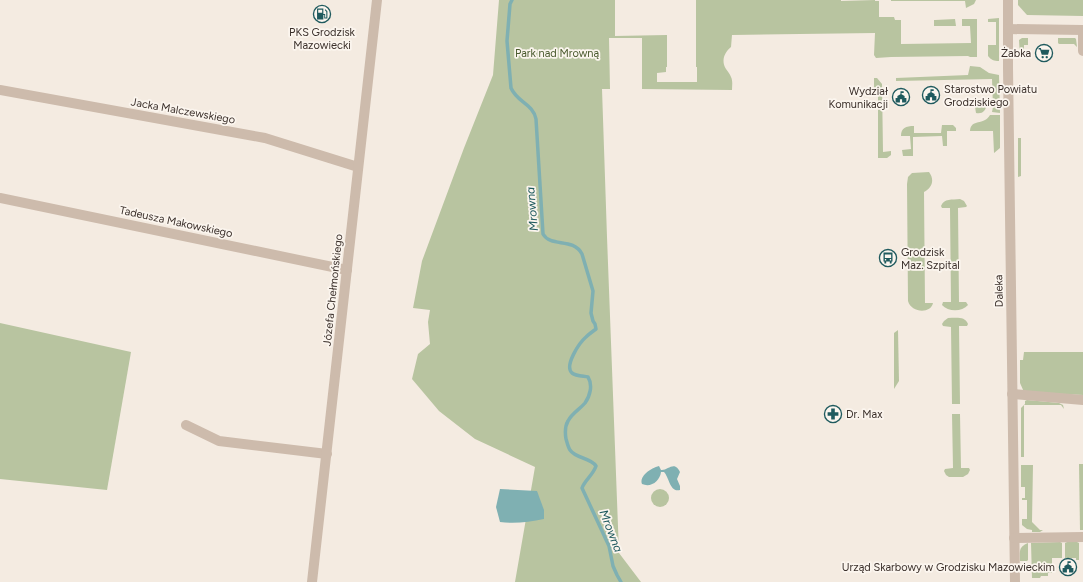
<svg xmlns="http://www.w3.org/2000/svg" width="1083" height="582" viewBox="0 0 1083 582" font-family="Figtree,sans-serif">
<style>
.green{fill:#b8c4a0}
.water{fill:#7fb0b2}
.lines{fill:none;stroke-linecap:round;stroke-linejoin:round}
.stream{stroke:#7fb0b2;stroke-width:3.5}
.minor{stroke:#cdbbac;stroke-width:10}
.labels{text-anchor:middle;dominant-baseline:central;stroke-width:3.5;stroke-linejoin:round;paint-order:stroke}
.poi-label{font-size:11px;fill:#3b302b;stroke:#fbf5ee;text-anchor:end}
.park-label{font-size:11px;fill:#4a5a2e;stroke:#fbf5ee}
.street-label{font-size:11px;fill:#3b302b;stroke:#fbf5ee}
.water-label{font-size:12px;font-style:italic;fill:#1f5a5e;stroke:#fbf5ee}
</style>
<rect width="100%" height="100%" fill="#f4ebe1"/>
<g class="green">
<path d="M499,0H615V36L667,35V67H666V72L657,73V82H697V67H696V0H841V1L875,0V1H879V17H894L895,20H901V44L971,43L970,26H962V19H977V57H970L968,56L891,57L876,58L874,55L875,33L732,35L731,47C724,53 721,61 726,69C728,72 730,74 731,77C733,81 732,86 732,90L642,89V38H609L610,89H602L607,237L619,553L641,582H515L535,467L475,439L439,411L412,379L418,354L430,344L428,322L430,310L413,308L422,261L464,148L493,75Z"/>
<path d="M891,0H976L974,4L966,8L965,1H891Z"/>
<path d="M1018,0H1083V16L1027,15L1018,5Z"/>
<path d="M999,18V61C994,61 991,60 988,56V45H996V22H988V19Z"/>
<path d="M955,19L956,26H934V20H935Z"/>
<path d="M1022,38H1028V45H1024V56L1020,57L1019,40Z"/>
<path d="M1058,38H1075L1076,39L1077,47L1074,44H1059L1058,43Z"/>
<path d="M970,66L980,67L989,73L999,75L1000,113L992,112L993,107L992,79L896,81V78L968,75Z"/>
<path d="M874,78H877L882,84L883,152L891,151V155L887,158H878V88H874Z"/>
<path d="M971,101H985L987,105C985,111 983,114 976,113L975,107H971Z"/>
<path d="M990,115H1000V148L994,153L993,131H970C971,118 984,126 990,115Z"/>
<path d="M942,125H953L956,128V131H947V146H943L942,136L913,137V156H903L902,150L911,149L910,136H901C901,128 906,126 914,126V133H941Z"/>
<path d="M1018,138H1021V176L1018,177Z"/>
<path d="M929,172C935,180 932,188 924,192L925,303H933C931,314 911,313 908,301L907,184L908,177L912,173Z"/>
<path d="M960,199L964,201L967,206L966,207L958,208L959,302H966L968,305C962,312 948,312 942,305L943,302H951L950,208H942L941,206C944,198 952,200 960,199Z"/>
<path d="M948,318C956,318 965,316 968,324L967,326H959L960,404H952L951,327L943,326L942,324L944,321Z"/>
<path d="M0,323L131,352L107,490L0,479Z"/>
<path d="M898,330L899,381L894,389V333Z"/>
<path d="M1024,352H1083V395L1024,392L1020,383V360H1023Z"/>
<path d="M1027,400L1059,403L1063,405L1064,409L1061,405H1024V457H1021V408L1025,404V401Z"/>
<path d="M952,414H960L961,468H969L970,470L968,474L963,477H949L946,475L944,471L945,469L953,468Z"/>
<path d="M1079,464H1083V530H1080Z"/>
<path d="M1021,465H1033L1032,522L1040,530H1043L1040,532H1032V530L1027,529L1022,525V519H1027V500H1022V498H1025V487H1021Z"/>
<circle cx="660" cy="498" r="9"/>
<path d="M1060,542L1062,543V558H1052V573H1048V576H1041L1040,578H1032L1031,543Z"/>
<path d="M1067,542H1077L1079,543V560H1076V558H1065V543Z"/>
<path d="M1028,543V560L1027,561H1020C1020,552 1018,547 1028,543Z"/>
</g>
<g class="water">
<path d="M659,466L661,470C668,471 674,460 680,472L677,479L680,486V490C670,493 669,477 664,472H661C660,481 651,488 642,484C639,476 651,468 659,466Z"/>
<path d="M500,489L537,491L544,510V519C529,522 515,524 500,522L496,507Z"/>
</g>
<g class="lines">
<path class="stream" d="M512,0L510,4L507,41L511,88C517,102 533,104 536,119L543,234C551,248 573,237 582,254L593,291L591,313L593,321L595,324L596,329C592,332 589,334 586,337C579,343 564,366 572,373C576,376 583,376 588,377C593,385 590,396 585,403C580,409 572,413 568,421C565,426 565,433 566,439C567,442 568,447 570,450C576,459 590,457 596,466C593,475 585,480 582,488L609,546L613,566L617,575L621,582"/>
<g class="minor">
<path d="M1008,0V68L1015,582"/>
<path d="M1008,29L1083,30"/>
<path d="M1083,30V51"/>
<path d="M0,90L265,138L358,167"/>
<path d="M0,198L347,270"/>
<path d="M1012,394L1083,400"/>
<path d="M186,425L219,441L327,454"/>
<path d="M1014,538L1083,537"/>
<path d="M312,582L377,0"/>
</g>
</g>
<defs>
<g id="fuel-ring" transform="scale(0.9)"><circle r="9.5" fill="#fbf5ee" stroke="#1f5a5e" stroke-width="1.5"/><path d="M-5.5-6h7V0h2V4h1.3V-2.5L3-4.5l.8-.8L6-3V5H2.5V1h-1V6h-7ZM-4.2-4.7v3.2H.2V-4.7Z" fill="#1f5a5e"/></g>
<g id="supermarket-ring" transform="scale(0.9)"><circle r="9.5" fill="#fbf5ee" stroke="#1f5a5e" stroke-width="1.5"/><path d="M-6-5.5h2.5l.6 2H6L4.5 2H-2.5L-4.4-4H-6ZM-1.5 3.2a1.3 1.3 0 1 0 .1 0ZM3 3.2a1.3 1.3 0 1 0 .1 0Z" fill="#1f5a5e"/></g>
<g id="civic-ring" transform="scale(0.9)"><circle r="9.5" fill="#fbf5ee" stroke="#1f5a5e" stroke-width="1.5"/><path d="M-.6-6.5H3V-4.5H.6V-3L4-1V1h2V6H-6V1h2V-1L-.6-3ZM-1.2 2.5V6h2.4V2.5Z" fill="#1f5a5e"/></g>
<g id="bus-ring" transform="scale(0.9)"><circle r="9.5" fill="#fbf5ee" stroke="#1f5a5e" stroke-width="1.5"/><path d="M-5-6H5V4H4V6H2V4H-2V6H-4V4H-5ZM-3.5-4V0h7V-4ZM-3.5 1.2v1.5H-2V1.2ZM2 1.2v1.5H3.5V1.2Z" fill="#1f5a5e"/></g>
<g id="pharmacy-ring" transform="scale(0.9)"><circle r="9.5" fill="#fbf5ee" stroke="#1f5a5e" stroke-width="1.5"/><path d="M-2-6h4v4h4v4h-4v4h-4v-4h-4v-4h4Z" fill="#1f5a5e"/></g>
</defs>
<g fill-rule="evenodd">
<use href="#fuel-ring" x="322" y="14"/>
<use href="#supermarket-ring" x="1044" y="53"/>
<use href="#civic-ring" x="931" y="95"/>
<use href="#civic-ring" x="901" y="97"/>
<use href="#bus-ring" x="888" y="258"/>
<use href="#pharmacy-ring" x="833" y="414"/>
<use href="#civic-ring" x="1068" y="567"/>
</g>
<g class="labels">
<g class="poi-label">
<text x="322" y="32" text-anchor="middle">PKS Grodzisk<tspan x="322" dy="13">Mazowiecki</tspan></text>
<text x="1031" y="53">Żabka</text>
<text x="944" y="89" text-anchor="start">Starostwo Powiatu<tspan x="944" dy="13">Grodziskiego</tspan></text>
<text x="888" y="91">Wydział<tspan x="888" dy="13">Komunikacji</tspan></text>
<text x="901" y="252" text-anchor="start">Grodzisk<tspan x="901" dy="13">Maz. Szpital</tspan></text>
<text x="846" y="414" text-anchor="start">Dr. Max</text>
<text x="1055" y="567">Urząd Skarbowy w Grodzisku Mazowieckim</text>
</g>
<g class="park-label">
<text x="557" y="53">Park nad Mrowną</text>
</g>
<g class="street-label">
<text transform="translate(183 111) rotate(10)">Jacka Malczewskiego</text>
<text transform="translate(176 222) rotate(12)">Tadeusza Makowskiego</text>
<text transform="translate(333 290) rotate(-84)">Józefa Chełmońskiego</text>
<text transform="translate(999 291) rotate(-91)">Daleka</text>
</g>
<g class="water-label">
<text transform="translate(532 209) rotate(-95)">Mrowna</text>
<text transform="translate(611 531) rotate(69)">Mrowna</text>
</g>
</g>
</svg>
